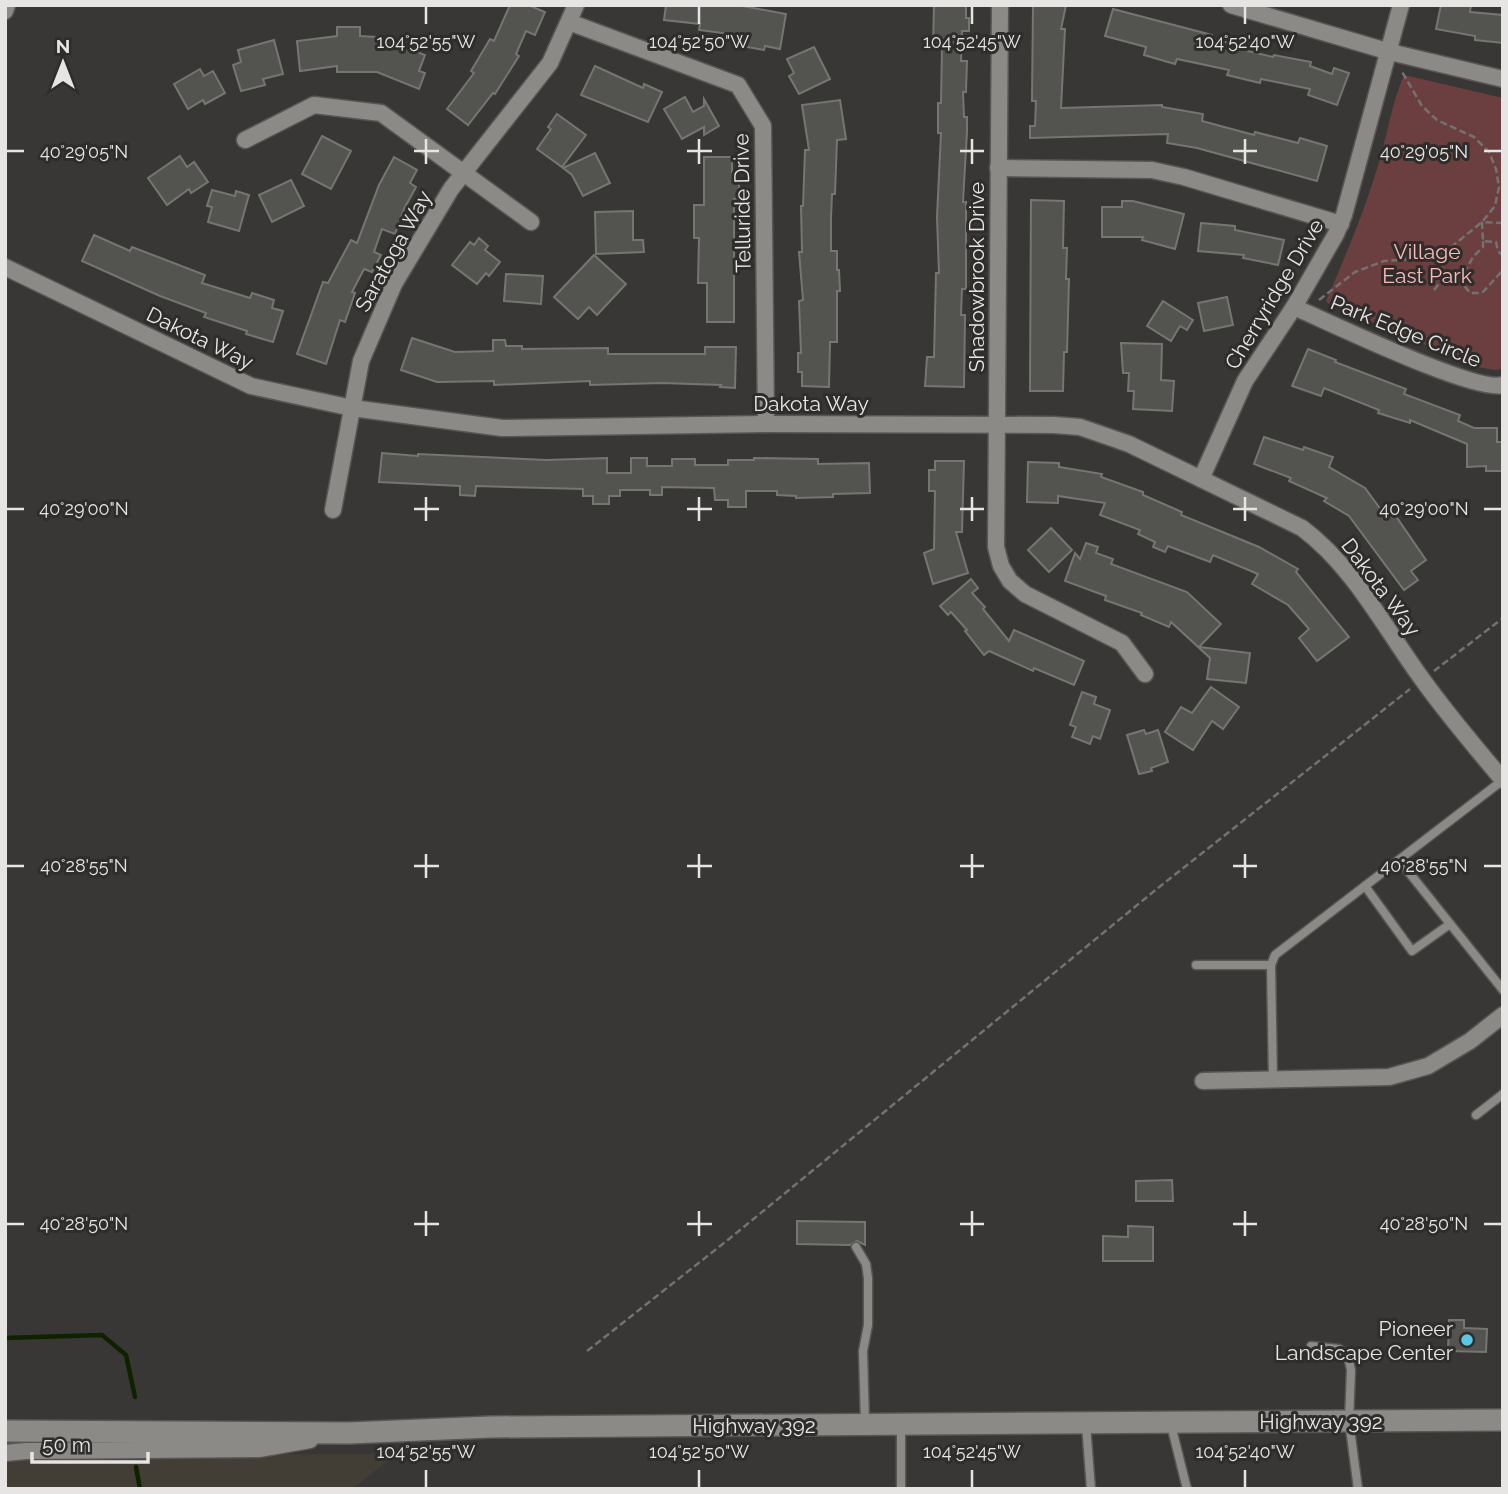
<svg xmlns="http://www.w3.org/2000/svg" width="1508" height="1494" viewBox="0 0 1508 1494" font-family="Raleway,sans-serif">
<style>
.built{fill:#423d35}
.green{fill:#6b3f3f}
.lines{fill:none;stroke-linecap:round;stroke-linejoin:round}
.stream{stroke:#0f2200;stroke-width:4.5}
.building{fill:#53534f;stroke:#757572;stroke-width:2}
.service-casing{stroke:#585654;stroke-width:11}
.minor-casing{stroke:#585654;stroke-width:19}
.secondary-casing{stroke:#585654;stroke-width:24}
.path{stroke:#747270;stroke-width:2.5;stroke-dasharray:7 3.5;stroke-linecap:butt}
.service{stroke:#8c8a87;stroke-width:8}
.minor{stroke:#8c8a87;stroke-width:16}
.secondary{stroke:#8c8a87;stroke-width:21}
.ticks{fill:none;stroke:#e7e5e4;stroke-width:2.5}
.poi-dot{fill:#59c8e4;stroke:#2f2d2b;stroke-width:2.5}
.labels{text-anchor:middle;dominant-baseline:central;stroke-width:6;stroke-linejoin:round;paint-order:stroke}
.street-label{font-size:21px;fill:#e7e5e4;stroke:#2f2d2b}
.park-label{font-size:21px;fill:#fdb9b9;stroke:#2f2d2b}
.poi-label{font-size:21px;fill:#e7e5e4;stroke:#2f2d2b;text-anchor:end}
.ticks-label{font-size:18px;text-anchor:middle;fill:#e7e5e4;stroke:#2f2d2b;stroke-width:6;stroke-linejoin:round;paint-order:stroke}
</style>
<rect width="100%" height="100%" fill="#393735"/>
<path class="built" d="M397,1454L352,1489H5V1455Z"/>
<path class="green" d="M1404,75L1503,98V368L1496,370L1477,367L1329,304L1326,301C1345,257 1363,215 1377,169C1387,138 1391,105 1404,75Z"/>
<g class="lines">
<g class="stream">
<path d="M5,1338L102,1335L126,1355L135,1397"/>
<path d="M136,1467L140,1489"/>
</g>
</g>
<g class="building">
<path d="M510,5H528L545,12L535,35L526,31L516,54L519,56L495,94L493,93L468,125L447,109L474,73L471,71L490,39L494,41Z"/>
<path d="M666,5H737L786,14L780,49L765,46L764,50L736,45L738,35L699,30L700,24L664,20Z"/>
<path d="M934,5H966V18H969V31H962L961,61H967L966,92H963L964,117H967V132L963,202H966V289H962L961,315H965L964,387L925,386L927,357H934L936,273H939L937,217L941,133H938V103H941L942,47H933Z"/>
<path d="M1033,5H1066L1061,29H1065L1061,108L1162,105V107L1203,114L1202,121L1254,135L1255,132L1298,143L1300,138L1327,146L1317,181L1197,148L1167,143L1168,134L1030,138V126H1035L1036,101H1032Z"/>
<path d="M1441,5H1471L1470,12L1503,15V43L1475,40V36L1436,29Z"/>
<path d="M1113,9L1212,35L1211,39L1235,44L1236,41L1250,44L1248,51L1273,57L1274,55L1311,62L1310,66L1332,74L1334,68L1349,73L1337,105L1308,95L1310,89L1261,79L1260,83L1227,75L1229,70L1177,59L1175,64L1144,55L1146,47L1105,36Z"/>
<path d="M337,27H360V36L377,37L425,55L419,71L425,73L419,89L377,72H337V66L300,71L297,41L337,36Z"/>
<path d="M274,40L283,74L263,79L265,85L241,91L233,65L241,62L238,50Z"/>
<path d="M814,47L830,79L799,94L789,76L794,73L787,59Z"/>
<path d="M595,66L643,88L644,84L662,92L648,122L581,95Z"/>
<path d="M200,69L204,76L213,71L225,93L205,104L203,100L188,109L174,84Z"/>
<path d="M685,97L693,112L704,106V99L719,126L704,135V127L682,139L664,109Z"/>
<path d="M840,100L846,139L837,140L835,194H832L831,218V251H837V270H839L840,291H837V342H830L829,387L802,386V372H798V353H801L799,301L803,300L799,252H802L801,206H803L805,150H809L802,105Z"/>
<path d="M557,114L586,135L562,167L537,149L551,129L548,127Z"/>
<path d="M322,136L351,151L331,189L302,174Z"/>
<path d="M595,153L610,183L583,196L572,175L563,168Z"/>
<path d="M180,156L187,167L194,162L208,182L191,193L189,189L167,205L148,178Z"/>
<path d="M394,157L417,170L410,183L416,187L404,209L395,234L382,229L374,252L381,255L372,272L364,269L352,292L355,293L345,322L340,320L326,364L297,354L323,282L328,283L351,240L357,243L379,185Z"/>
<path d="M704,157H732V181H739V199H734V322H707V283H698L699,238H694V205H704Z"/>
<path d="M291,180L304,206L272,222L259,195Z"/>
<path d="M212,190L235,196L236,191L249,195L239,231L208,222L212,207L207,206Z"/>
<path d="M1031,200L1064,201L1063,248H1067L1066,279H1069L1067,352H1064L1063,391H1030Z"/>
<path d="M1122,201H1133L1184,214L1175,249L1142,240L1143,237H1102V207H1122Z"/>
<path d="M633,211V240H643L644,252L596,254L595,212Z"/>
<path d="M1201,223L1235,226V230L1284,240L1278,265L1243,258L1244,255L1198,251Z"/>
<path d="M94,235L130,251L132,247L205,275L202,283L250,298L252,293L274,300L272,308L283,311L273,342L246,334L247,331L204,317L206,313L160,296L82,261Z"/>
<path d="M479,238L488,246L485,250L500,262L489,276L486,273L477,284L452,265L470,242L474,245Z"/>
<path d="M594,255L626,284L597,315L589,307L578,319L554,297Z"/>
<path d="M506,274L543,276L541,304L504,301Z"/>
<path d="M1227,297L1233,325L1204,331L1198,303Z"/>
<path d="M1163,301L1193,320L1187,330L1180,326L1171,341L1147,326Z"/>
<path d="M412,338L455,352L493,351V340H505L506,346H522V349L608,348V354H705V347H736L735,388L720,387L721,385L662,383L590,385V381L494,385V381L437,382L401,370Z"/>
<path d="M1121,343L1162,344L1161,380L1174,381L1172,411L1133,409L1134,391H1128L1129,373H1123Z"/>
<path d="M1308,349L1336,360L1335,362L1406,389L1404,394L1460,415L1458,421L1474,428H1497V442H1503V471H1486V466L1467,467V444L1410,420V423L1378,413L1379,410L1324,388L1321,396L1292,386Z"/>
<path d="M1264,437L1303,450L1304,447L1333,457L1329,467L1365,488L1384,514L1391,509L1426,560L1411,571L1418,580L1404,590L1349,516L1324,501L1327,498L1289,481L1291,478L1254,464Z"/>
<path d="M382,453L418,456V454L546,460L607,458V473H631V458H647V466H672V459H695V465H728V460H754V458L818,459V464L869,463L870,493L833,494V497L796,498V496L777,495V491H746V507H728V500H715L714,488L662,487V495H650V490H620V496H609V504H593V496H583V489L476,486L475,496L460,495V486L379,482Z"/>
<path d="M935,461H964L962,532H956L968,573L933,584L924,553L934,549L935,491H929V470H935Z"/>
<path d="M1028,462L1059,463V467L1102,474L1101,477L1143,492V495L1182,512L1181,515L1259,547L1298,569L1296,572L1349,637L1317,661L1299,638L1309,629L1288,605L1252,584L1258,574L1213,555L1210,562L1168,546L1165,552L1153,547L1155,542L1138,534L1140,530L1100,515L1105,503L1058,496V503L1027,502Z"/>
<path d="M1051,528L1072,550L1049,572L1028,550Z"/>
<path d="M1086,543L1098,547L1096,553L1113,559L1111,564L1187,592L1221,624L1199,647L1250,653L1246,683L1207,679L1210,658L1171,622L1169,627L1141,615L1142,613L1105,600L1106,596L1065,581L1075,553L1080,559Z"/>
<path d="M971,579L978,588L972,593L985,607L983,609L1009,641L1014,630L1084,661L1074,685L1034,668L1033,671L989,651L984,655L965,631L967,630L951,612L948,615L940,606Z"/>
<path d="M1211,687L1239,707L1223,729L1212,721L1193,750L1165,732L1181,707L1192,713Z"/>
<path d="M1082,692L1096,697L1094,704L1110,710L1100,739L1093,736L1090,744L1072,737L1076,727L1070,725Z"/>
<path d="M1144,730L1146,734L1158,730L1168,762L1151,768L1152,771L1139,774L1127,735Z"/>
<path d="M1172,1180L1173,1201H1136V1181Z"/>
<path d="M797,1221L865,1222V1245L857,1241L850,1245L797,1244Z"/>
<path d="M1128,1226L1153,1227V1261H1103V1236L1128,1237Z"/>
<path d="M1449,1320H1464V1328L1487,1329L1486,1352L1448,1351Z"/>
</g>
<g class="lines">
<g class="service-casing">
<g id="service">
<path d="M1399,860L1503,990"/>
<path d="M1365,886L1412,951L1450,924"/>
<path d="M1196,965H1271"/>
<path d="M1273,1080L1271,965L1275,955L1503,780"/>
<path d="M1476,1115L1503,1094"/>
<path d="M856,1247L866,1264L868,1278V1325L863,1351L865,1423"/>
<path d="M1311,1346L1339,1349L1348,1356L1351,1370L1349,1421L1358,1489"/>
<path d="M1086,1425L1091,1489"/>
<path d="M1171,1425L1187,1489"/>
<path d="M901,1489V1425"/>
</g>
</g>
<g class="minor-casing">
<g id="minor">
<path d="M1000,5L996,547L1001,566L1010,581L1025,594L1122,643L1145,674"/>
<path d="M1231,5L1390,52L1503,79"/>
<path d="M5,11L7,5"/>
<path d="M569,22L738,85L763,126L766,424"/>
<path d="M245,140L314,105L381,113L531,222"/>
<path d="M998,168L1152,170L1184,177L1341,224"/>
<path d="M5,267L251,386L352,408L502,428L766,424L1054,425L1080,427L1129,444L1302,528C1354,567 1384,627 1422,679C1447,714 1475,747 1503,780"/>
<path d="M1294,307C1329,322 1475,393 1503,385"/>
<path d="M1201,479L1245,381L1294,307L1336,234L1344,215L1401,5"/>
<path d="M333,510L361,361L394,284L451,189L550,63L576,5"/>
<path d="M1203,1081L1389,1077L1428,1066L1470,1041L1503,1015"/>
<path d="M5,1453L26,1451L259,1449L310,1440"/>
</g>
</g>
<g class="secondary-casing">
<path id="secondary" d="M5,1431L349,1433L491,1427L1503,1420"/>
</g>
<g class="path">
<path d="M1503,223L1482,222L1483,241L1496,242L1498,251L1503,256"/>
<path d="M1483,241V247L1473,257L1463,275V284L1470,293H1482L1503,270"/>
<path d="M1434,290C1443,281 1443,268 1439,257"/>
<path d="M1319,300L1355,272L1384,261L1439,257L1482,222L1495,206L1499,187L1496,169L1489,152L1474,137L1437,120L1422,106L1401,70"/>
<path d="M1434,671L1503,618"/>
<path d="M587,1351L729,1239L1158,888L1410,689"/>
</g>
<use href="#service" class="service"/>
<use href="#minor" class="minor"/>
<use href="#secondary" class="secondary"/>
</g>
<path class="ticks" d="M426,7V24M699,7V24M972,7V24M1245,7V24M426,139V164M699,139V164M972,139V164M1245,139V164M7,151H24M414,151H439M687,151H712M960,151H984M1233,151H1257M1484,151H1501M426,497V521M699,497V521M972,497V521M1245,497V521M7,509H24M414,509H439M687,509H712M960,509H984M1233,509H1257M1484,509H1501M426,854V878M699,854V878M972,854V878M1245,854V878M7,866H24M414,866H439M687,866H712M960,866H984M1233,866H1257M1484,866H1501M426,1211V1236M699,1211V1236M972,1211V1236M1245,1211V1236M7,1224H24M414,1224H439M687,1224H712M960,1224H984M1233,1224H1257M1484,1224H1501M426,1470V1487M699,1470V1487M972,1470V1487M1245,1470V1487"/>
<circle class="poi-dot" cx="1467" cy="1340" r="7"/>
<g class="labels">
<g class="street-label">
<text transform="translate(742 203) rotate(-91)">Telluride Drive</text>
<text transform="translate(393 251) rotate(-61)">Saratoga Way</text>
<text transform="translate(976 277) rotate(-90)">Shadowbrook Drive</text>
<text transform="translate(1274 294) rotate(-59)">Cherryridge Drive</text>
<text transform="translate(1406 331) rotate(22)">Park Edge Circle</text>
<text transform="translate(200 338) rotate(26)">Dakota Way</text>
<text x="811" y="403">Dakota Way</text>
<text transform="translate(1381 587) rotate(53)">Dakota Way</text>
<text x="1321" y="1421">Highway 392</text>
<text x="754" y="1425">Highway 392</text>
</g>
<g class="park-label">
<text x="1427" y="251">Village<tspan x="1427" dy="24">East Park</tspan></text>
</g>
<g class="poi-label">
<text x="1453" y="1328">Pioneer<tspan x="1453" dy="24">Landscape Center</tspan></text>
</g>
</g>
<g class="ticks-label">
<text x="426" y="48">104°52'55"W</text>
<text x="699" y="48">104°52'50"W</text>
<text x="972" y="48">104°52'45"W</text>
<text x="1245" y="48">104°52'40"W</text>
<text x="84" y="158">40°29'05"N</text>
<text x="1424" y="158">40°29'05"N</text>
<text x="84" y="515">40°29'00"N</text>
<text x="1424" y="515">40°29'00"N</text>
<text x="84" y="872">40°28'55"N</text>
<text x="1424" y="872">40°28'55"N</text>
<text x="84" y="1230">40°28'50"N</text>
<text x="1424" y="1230">40°28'50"N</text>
<text x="426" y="1458">104°52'55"W</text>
<text x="699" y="1458">104°52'50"W</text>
<text x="972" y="1458">104°52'45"W</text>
<text x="1245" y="1458">104°52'40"W</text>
</g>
<rect width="1508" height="1494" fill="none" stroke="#e7e5e4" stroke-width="14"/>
<g transform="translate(63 63)" stroke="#2f2d2b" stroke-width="5" paint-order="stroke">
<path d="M0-5L12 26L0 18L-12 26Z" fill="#e7e5e4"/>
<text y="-10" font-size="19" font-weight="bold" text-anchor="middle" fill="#e7e5e4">N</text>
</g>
<path d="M32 1452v10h116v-10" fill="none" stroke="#e7e5e4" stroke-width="3.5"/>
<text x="42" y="1452" font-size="21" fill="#e7e5e4" stroke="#2f2d2b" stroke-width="5" paint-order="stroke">50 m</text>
</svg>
